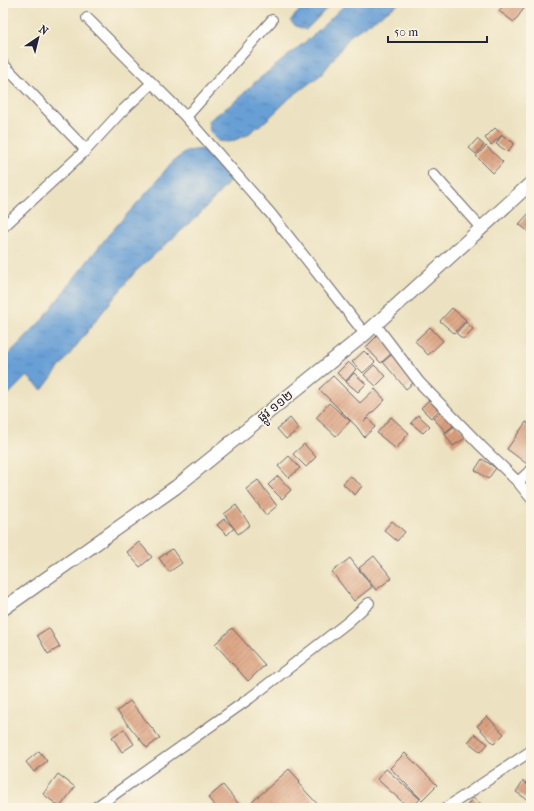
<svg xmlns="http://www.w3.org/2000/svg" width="534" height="811" viewBox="0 0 534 811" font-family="'IM FELL French Canon','Noto Sans Khmer',serif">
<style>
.water{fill:url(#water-ripples);stroke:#446088}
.building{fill:url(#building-hatch)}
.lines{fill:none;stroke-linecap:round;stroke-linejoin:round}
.minor-casing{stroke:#69656a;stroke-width:12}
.tertiary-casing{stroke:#69656a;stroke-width:15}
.minor{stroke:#fff;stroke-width:10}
.tertiary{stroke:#fff;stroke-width:13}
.labels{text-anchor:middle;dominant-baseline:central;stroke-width:3.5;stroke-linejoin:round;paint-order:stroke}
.street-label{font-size:13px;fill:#22223b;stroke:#fcf5e5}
</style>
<defs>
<pattern id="water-ripples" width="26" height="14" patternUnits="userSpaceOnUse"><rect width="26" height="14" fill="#679fd5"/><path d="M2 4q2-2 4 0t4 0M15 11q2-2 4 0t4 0" fill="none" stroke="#5481ae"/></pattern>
<pattern id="building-hatch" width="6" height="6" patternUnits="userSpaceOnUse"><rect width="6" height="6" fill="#da9e7c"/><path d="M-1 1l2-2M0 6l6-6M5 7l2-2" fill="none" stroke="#b08067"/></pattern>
</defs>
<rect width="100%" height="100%" fill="#fcf5e5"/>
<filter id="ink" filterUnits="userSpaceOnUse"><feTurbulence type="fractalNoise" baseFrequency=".025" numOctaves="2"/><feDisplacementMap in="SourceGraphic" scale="8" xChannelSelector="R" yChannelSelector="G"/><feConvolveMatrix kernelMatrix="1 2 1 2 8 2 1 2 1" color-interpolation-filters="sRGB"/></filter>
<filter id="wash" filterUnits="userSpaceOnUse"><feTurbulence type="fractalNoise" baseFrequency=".012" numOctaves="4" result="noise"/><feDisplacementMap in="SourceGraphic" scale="16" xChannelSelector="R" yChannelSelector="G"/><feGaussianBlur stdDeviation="0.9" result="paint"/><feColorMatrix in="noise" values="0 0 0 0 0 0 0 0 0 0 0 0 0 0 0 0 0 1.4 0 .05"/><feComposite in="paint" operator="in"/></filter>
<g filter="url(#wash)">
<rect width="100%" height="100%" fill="#ece2c1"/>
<g class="water">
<path d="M306,3H332L306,30L296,26L290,21Z"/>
<path d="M347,3H400L351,35L322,74L291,97L268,119L247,135L230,142L218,141L210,131L208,121L236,101L254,83L310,38Z"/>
<path d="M203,149L231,180L200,214L135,272L108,305L42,390L27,376L3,400V360L43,319L71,282L110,233L151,188L172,162L187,151Z"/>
</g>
<g id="blocks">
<g class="building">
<path d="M505,3H519L525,7L514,22L499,11Z"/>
<path d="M495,128L502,135L491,145L485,138Z"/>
<path d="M502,135L514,143L508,152L496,144Z"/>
<path d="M477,139L484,145L476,154L469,148Z"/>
<path d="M486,146L503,162L493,173L476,156Z"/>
<path d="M531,211V234L519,224Z"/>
<path d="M452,308L466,320L454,333L440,321Z"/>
<path d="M466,322L473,329L463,339L456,333Z"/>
<path d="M430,327L443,341L428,355L415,341Z"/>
<path d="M379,334L395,350L381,363L366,347Z"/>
<path d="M364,351L375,362L363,373L352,362Z"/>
<path d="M396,351L419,378L406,389L383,362Z"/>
<path d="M348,362L356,369L346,381L337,373Z"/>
<path d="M374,365L386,376L376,386L364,375Z"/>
<path d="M354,373L366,384L358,392L346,382Z"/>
<path d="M333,376L360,403L375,389L385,400L364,421L368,418L375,427L364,437L357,427L319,389Z"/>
<path d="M434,395L444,406L431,418L421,408Z"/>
<path d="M329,403L350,421L336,436L316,418Z"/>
<path d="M446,407L458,421L446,432L433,418Z"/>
<path d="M418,415L430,426L423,433L411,423Z"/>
<path d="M391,417L409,433L396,449L377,433Z"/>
<path d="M290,418L299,429L286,439L277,429Z"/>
<path d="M526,422L531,425V459L527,464L507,449Z"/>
<path d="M458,424L467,437L453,446L444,433Z"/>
<path d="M304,444L316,457L306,467L293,454Z"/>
<path d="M289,456L300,468L289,478L278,466Z"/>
<path d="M482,459L496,468L488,479L475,470Z"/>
<path d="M278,476L291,490L282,499L268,485Z"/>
<path d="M350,476L362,486L355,495L343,484Z"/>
<path d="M258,480L277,506L266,515L246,489Z"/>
<path d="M236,505L250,525L238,534L224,514Z"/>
<path d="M224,519L234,528L227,535L217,525Z"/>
<path d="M392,521L405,532L397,541L384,530Z"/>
<path d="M139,542L152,557L140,567L127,552Z"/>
<path d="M172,549L182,563L169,572L159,558Z"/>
<path d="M374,556L392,578L376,590L359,568Z"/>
<path d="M350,558L372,587L354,601L332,572Z"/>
<path d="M49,628L60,647L48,654L37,635Z"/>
<path d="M232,628L265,665L248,681L215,644Z"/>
<path d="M130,701L160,738L147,748L117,711Z"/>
<path d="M487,716L504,734L494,744L477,726Z"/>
<path d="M124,729L134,744L122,752L112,737Z"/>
<path d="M475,734L488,744L481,752L468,742Z"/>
<path d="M39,751L47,761L34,772L26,762Z"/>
<path d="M405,753L437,785L422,800L390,768Z"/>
<path d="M289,769L300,781L298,783L321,808H256L251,803Z"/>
<path d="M386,769L420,799L412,808H409L377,779Z"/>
<path d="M58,774L75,787L60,807L43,794Z"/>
<path d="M523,781L531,787V802L516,792Z"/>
<path d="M223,785L242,808H217L208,798Z"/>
<path d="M473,798L484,806L483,808H465Z"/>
</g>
</g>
</g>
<g filter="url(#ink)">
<use href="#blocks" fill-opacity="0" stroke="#69656a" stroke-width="1"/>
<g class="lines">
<g class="minor-casing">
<g id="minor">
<path d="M87,18L186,117L271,214L365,334"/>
<path d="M3,64L86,150"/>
<path d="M186,117L272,20"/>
<path d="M433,174L481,228"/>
<path d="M3,227L86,150L120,113L152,83"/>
<path d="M375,324L419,382L481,446L518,482L531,498"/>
<path d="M518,482L531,470"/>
<path d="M95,808L250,698L348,622L369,603"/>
<path d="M446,808L531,751"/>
</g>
</g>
<g class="tertiary-casing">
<path id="tertiary" d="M3,609L176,487L365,334L531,183"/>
</g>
<use href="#minor" class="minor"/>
<use href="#tertiary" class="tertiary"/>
</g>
</g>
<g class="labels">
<g class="street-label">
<text transform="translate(275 406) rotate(-39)">ផ្លូវ ១១២</text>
</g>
</g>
<rect width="534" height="811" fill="none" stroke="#fcf5e5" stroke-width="16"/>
<g transform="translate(38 38) rotate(35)" stroke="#fcf5e5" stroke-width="3" paint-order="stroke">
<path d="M0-3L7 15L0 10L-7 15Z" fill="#22223b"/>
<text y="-6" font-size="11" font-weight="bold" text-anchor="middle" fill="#22223b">N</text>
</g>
<path d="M388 36v6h99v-6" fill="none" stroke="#22223b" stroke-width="2"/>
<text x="394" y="36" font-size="12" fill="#22223b" stroke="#fcf5e5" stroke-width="3" paint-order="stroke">50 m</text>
</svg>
